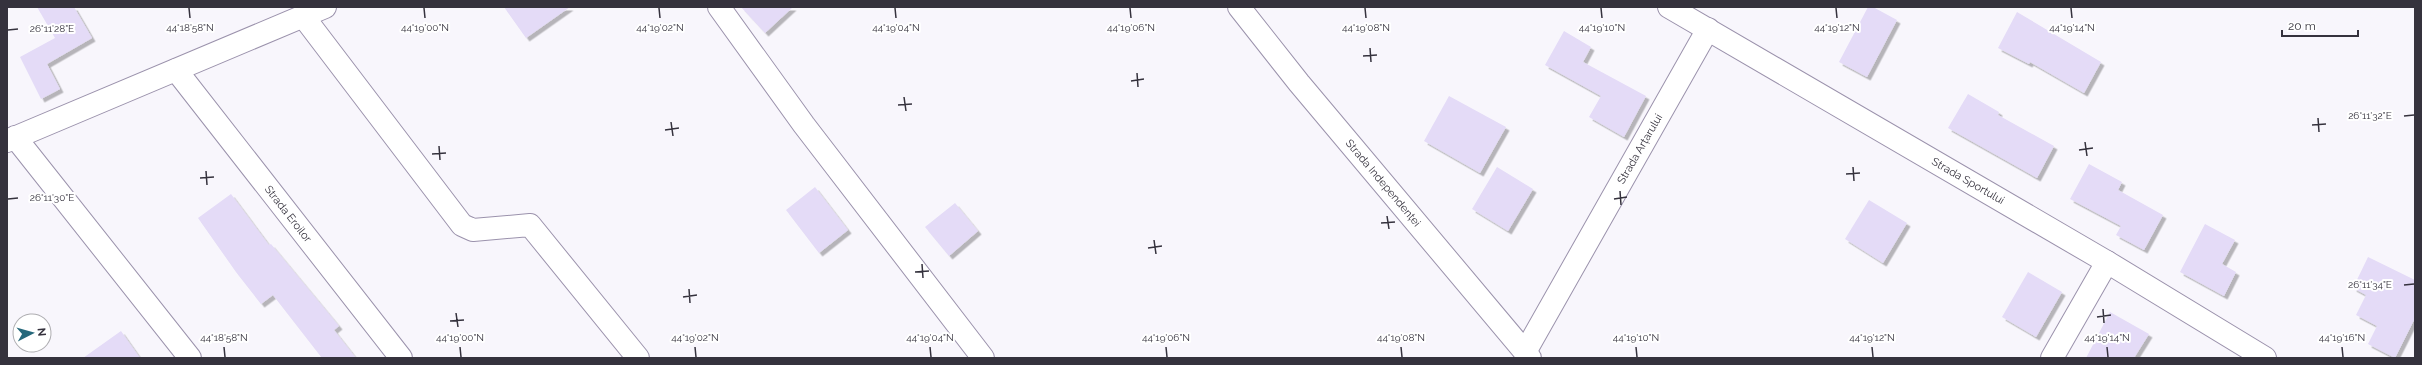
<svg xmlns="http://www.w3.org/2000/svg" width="2422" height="365" viewBox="0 0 2422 365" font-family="Raleway,sans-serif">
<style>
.building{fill:#e4dbf7;filter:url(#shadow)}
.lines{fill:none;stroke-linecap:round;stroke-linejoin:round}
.minor-casing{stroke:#9b92ac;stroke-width:24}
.tertiary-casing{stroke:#9b92ac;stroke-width:24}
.minor{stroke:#fff;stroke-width:22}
.tertiary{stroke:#fff;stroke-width:22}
.ticks{fill:none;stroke:#35323d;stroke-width:1.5}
.labels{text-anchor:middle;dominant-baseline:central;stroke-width:4;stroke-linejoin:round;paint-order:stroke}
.street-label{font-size:11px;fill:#35323d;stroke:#fff}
.ticks-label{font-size:10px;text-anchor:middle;fill:#35323d;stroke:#fff;stroke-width:4;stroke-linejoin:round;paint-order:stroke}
</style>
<defs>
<filter id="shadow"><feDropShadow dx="3.5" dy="3.5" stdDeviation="0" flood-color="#0004"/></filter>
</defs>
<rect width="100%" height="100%" fill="#f8f6fc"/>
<g class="building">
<path d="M37,7H74L92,38L47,64L60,89L41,99L20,57L55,38Z"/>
<path d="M504,7H570L526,38Z"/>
<path d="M741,7H793L765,33Z"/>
<path d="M1868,7H1873L1897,20L1867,77L1839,62Z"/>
<path d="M2017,12L2101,62L2084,93L2030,62L2029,64L1998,48Z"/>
<path d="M1564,31L1591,47L1583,62L1646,96L1624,137L1589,117L1601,96L1545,65Z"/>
<path d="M1968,94L1999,112L1998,115L2054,146L2037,178L1948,128Z"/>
<path d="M1449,96L1506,127L1480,173L1424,141Z"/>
<path d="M2089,164L2122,182L2118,190L2163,215L2144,250L2116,235L2121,226L2070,199Z"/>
<path d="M1497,167L1533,189L1508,231L1472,209Z"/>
<path d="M815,187L848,230L819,253L786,210Z"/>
<path d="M231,194L269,245L271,244L339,326L334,330L356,358H322L273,295L261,304L236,272L198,218Z"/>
<path d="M1869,200L1907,223L1883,263L1845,239Z"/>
<path d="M955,203L978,231L949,256L925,227Z"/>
<path d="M2205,224L2235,240L2222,264L2236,272L2224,296L2180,272Z"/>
<path d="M2368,257L2415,280V318L2395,358L2368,344L2377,326L2356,315L2366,295L2353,288Z"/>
<path d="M2028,272L2062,292L2036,337L2002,317Z"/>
<path d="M2110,312L2149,334L2134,358H2086Z"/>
<path d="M121,331L140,358H83Z"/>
</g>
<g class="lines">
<g class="minor-casing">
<g id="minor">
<path d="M719,7L804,125L983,358"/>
<path d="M1239,7L1299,83L1530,358"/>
<path d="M1669,7L2107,262L2265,358"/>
<path d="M303,16L462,225L473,230L530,225L638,358"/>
<path d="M176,70L401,358"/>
<path d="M7,141L325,7"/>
<path d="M1525,352L1708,29"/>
<path d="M2052,358L2107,262"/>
</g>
</g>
<g class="tertiary-casing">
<path id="tertiary" d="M15,137L190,358"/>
</g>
<use href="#minor" class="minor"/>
<use href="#tertiary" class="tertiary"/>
</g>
<path class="ticks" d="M189,8L190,18M424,8L425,18M659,8L660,18M895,8L896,18M1130,8L1131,18M1365,8L1366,18M1601,8L1602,18M1836,8L1837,18M2071,8L2072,18M8,30L18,29M1370,48L1371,62M1363,56L1377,55M1137,73L1138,87M1131,81L1144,79M904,97L906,111M898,105L912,104M2404,116L2414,115M2318,118L2319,132M671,122L673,136M2312,125L2326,124M665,130L679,128M2085,142L2087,156M439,146L440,160M2079,150L2093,148M432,154L446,153M1853,167L1854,181M206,171L207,185M1846,174L1860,173M200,178L214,177M1620,191L1621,205M8,199L18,198M1614,199L1627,197M1387,216L1389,229M1381,223L1395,222M1154,240L1156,254M1148,248L1162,246M922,264L923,278M915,272L929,271M2404,285L2414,284M689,289L690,303M683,297L697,295M2103,309L2104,323M456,313L458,327M2097,317L2111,315M450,321L464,320M224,347L225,357M460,347L461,357M695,347L696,357M930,347L931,357M1166,347L1167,357M1401,347L1402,357M1636,347L1637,357M1872,347L1873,357M2107,347L2108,357M2342,347L2343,357"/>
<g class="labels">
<g class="street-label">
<text transform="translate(1640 149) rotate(-60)">Strada Arțarului</text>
<text transform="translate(1968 181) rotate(30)">Strada Sportului</text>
<text transform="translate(1383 183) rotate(50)">Strada Independenței</text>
<text transform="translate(288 214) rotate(52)">Strada Eroilor</text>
</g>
</g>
<g class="ticks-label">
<text x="190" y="31">44°18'58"N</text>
<text x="425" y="31">44°19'00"N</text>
<text x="660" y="31">44°19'02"N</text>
<text x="896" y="31">44°19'04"N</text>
<text x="1131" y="31">44°19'06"N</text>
<text x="1366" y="31">44°19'08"N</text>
<text x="1602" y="31">44°19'10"N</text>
<text x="1837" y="31">44°19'12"N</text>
<text x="2072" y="31">44°19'14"N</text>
<text x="52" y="32">26°11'28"E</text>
<text x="2370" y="119">26°11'32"E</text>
<text x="52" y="201">26°11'30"E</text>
<text x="2370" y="288">26°11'34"E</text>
<text x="224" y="341">44°18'58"N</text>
<text x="460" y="341">44°19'00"N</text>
<text x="695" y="341">44°19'02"N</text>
<text x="930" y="341">44°19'04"N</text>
<text x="1166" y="341">44°19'06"N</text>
<text x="1401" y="341">44°19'08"N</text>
<text x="1636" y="341">44°19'10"N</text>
<text x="1872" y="341">44°19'12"N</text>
<text x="2107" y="341">44°19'14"N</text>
<text x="2342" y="341">44°19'16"N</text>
</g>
<rect width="2422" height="365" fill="none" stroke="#35323d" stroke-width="16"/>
<g transform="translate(32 333) rotate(84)"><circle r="19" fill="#ffffff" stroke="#aeadb1"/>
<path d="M0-3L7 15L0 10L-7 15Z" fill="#26687b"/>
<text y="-6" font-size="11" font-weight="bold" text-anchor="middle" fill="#35323d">N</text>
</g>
<path d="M2282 30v6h76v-6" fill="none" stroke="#35323d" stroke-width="2"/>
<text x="2288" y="30" font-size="12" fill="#35323d" stroke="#ffffff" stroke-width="3" paint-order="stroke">20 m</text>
</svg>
